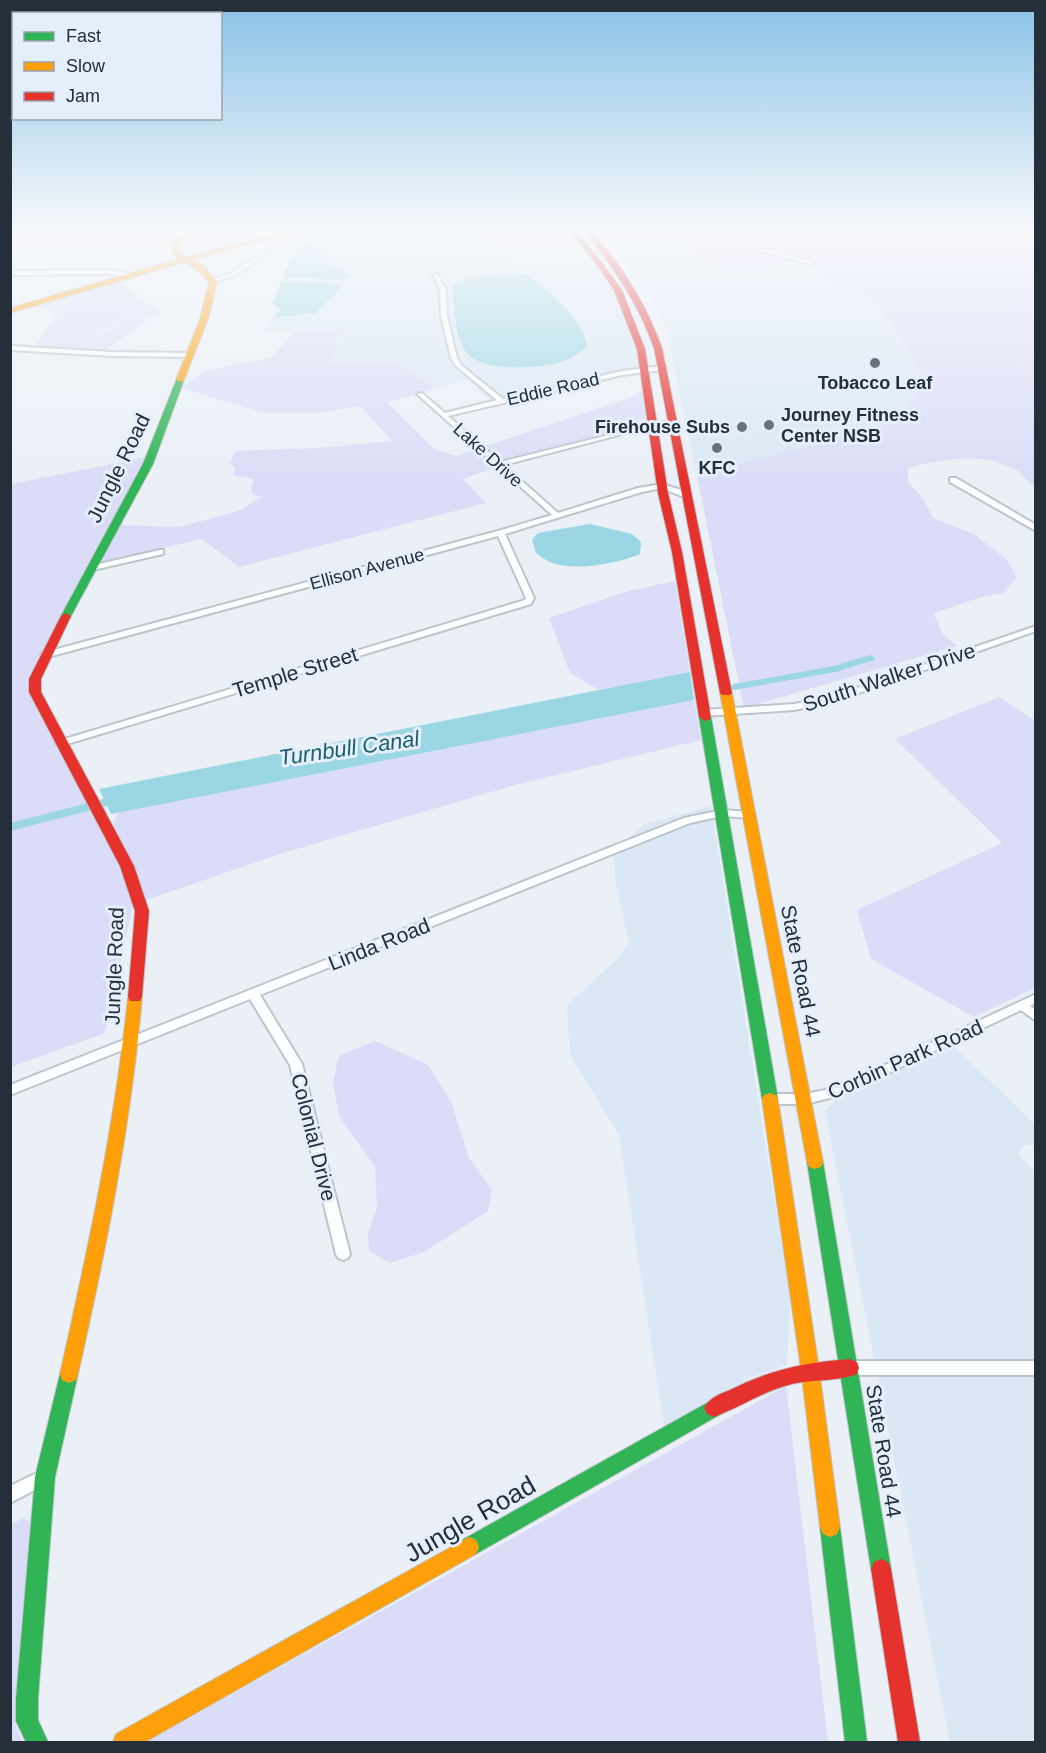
<svg xmlns="http://www.w3.org/2000/svg" width="1046" height="1753" viewBox="0 0 1046 1753" font-family="Helvetica,sans-serif">
<style>
.built{fill:#dae8f5;fill-rule:evenodd}
.green{fill:#dbddf8}
.water{fill:#9bd6e4}
.lines{fill:none;stroke-linecap:round;stroke-linejoin:round}
.canal{fill:#9bd6e4;fill-rule:evenodd}
.street-casing{stroke:#bdc5cc;stroke-width:4}
.fast-casing{stroke:#bdc5cc;stroke-width:2}
.slow-casing{stroke:#bdc5cc;stroke-width:2}
.jam-casing{stroke:#bdc5cc;stroke-width:2}
.street{fill:#fcfdfe;fill-rule:evenodd}
.fast{fill:#30b455;fill-rule:evenodd}
.slow{fill:#ff9f0a;fill-rule:evenodd}
.jam{fill:#e5322d;fill-rule:evenodd}
.poi-dot{fill:#69737b;stroke:#e5effb;stroke-width:2}
.labels{text-anchor:middle;dominant-baseline:central;stroke-width:6;stroke-linejoin:round;paint-order:stroke}
.far-poi-label{font-size:18px;font-weight:bold;fill:#242f39;stroke:#e5effb}
.far-street-label{font-size:18px;fill:#242f39;stroke:#e5effb}
.street-label{font-size:21px;fill:#242f39;stroke:#e5effb}
.water-label{font-size:22px;font-style:italic;fill:#1c606d;stroke:#e5effb}
.near-street-label{font-size:26px;fill:#242f39;stroke:#e5effb}
</style>
<rect width="100%" height="100%" fill="#eaf0f6"/>
<g class="built">
<path d="M305,231H495L483,234L522,268L589,257L613,287L626,314L642,372L506,400L463,366L458,358L448,316L446,290L438,274L431,275L439,290L440,316L450,358L455,367L499,402L492,403L468,380L435,389L401,365L330,364L340,330L265,331L274,316L308,315L338,294L340,283L281,282L282,278L352,276L336,269L317,246L308,243L299,246ZM564,309L577,322L566,360L516,368L462,347L460,332Z"/>
<path d="M597,231H691L716,237L684,244L730,269L809,261L813,273L822,279L857,290L871,301L925,377L900,421L697,476L665,324L651,297L624,260Z"/>
<path d="M711,806L790,1298L787,1365L748,1378L664,1426L619,1135L570,1055L567,1005L616,960L629,943L615,881L614,851L645,824Z"/>
<path d="M940,1033L1035,1124V1144L1024,1146L1018,1154L1036,1173L1035,1742H950L825,1111L854,1082Z"/>
</g>
<g class="green">
<path d="M691,231H1035V487C1029,483 1024,476 1018,471C987,451 941,459 908,468V482L923,499L933,518L974,534L1006,559L1017,578L1003,593L981,597L934,613L942,633L957,646L744,708L697,476L900,421L925,377C910,356 888,317 870,300C850,283 819,287 809,261L731,269L698,260L683,244L714,237Z"/>
<path d="M120,283L160,312L148,319L124,317L77,349L35,346L57,313L39,308L41,304Z"/>
<path d="M127,317L148,321L103,352L80,348Z"/>
<path d="M341,330L330,364L401,365L435,389L387,402L434,449L457,456L634,396L644,389L649,417L568,448L518,459L463,479L486,503L239,567L202,539L100,563L120,525L180,527L241,510L262,496L253,495L251,491L254,479L233,475L235,468L230,462L235,451L318,448L392,441L360,406L321,413H265L181,388L205,371L272,357L295,331Z"/>
<path d="M146,457L29,679V694L120,868L133,904L105,1033L11,1067V484Z"/>
<path d="M675,581L690,672L599,690L570,673L549,618L628,591Z"/>
<path d="M1000,697L1035,721V988L974,1017L871,959L857,910L1002,843L895,739Z"/>
<path d="M694,700L701,740L515,785L283,853L146,900L134,865L113,826L118,812Z"/>
<path d="M375,1041L427,1064L451,1101L469,1158L492,1190L488,1211L424,1252L390,1263L369,1251L368,1234L377,1207L375,1167L339,1116L333,1081L339,1056Z"/>
<path d="M786,1386L828,1742H146Z"/>
<path d="M24,1518L31,1523L15,1701V1724L23,1742H11V1524Z"/>
</g>
<g class="water">
<path d="M308,243H314L336,269L354,276L342,279L282,278L297,247Z"/>
<path d="M527,273C549,295 583,315 587,347C581,351 574,357 567,360C544,369 475,375 463,347C454,329 454,303 453,283L475,277Z"/>
<path d="M281,282L340,283L341,286C337,298 324,300 317,313L278,317L274,316L282,310L272,304Z"/>
<path d="M590,524L632,534L641,542L640,554C616,564 577,571 552,563C546,561 541,556 536,553L532,540L538,533Z"/>
<path d="M690,672L694,700L111,814L99,789Z"/>
</g>
<g class="lines">
<g class="canal">
<path d="M870,655L875,658L874,660L836,672L734,690L729,687L734,684L834,666Z"/>
<path d="M119,795L123,796L125,799L123,802L10,831V823Z"/>
</g>
<g class="street-casing">
<g id="street">
<path d="M10,231H184L187,233L184,235L10,234Z"/>
<path d="M685,231H695L814,262L811,264Z"/>
<path d="M265,252L270,253L233,276L213,282L210,280L229,274Z"/>
<path d="M112,270L134,275L131,277L112,274L10,275V271Z"/>
<path d="M433,274H437L446,290L447,316L457,358L461,365L503,399L622,371L663,366L666,368L663,370L622,375L448,416L500,462L657,423V425L504,465L558,513L638,488L662,484L690,493V497H684L661,488L642,492L505,534L534,598L531,604L64,745H58L56,743L58,741L525,600L526,598L498,536L48,657L45,658L41,655L42,653L498,531L552,515L417,394L422,393L445,413L497,400L457,367L451,358L441,316L440,290Z"/>
<path d="M10,346L112,352L189,353L192,355L189,357L112,356L10,350Z"/>
<path d="M950,478H956L1036,525V531L950,482Z"/>
<path d="M160,550H163V554L93,570L89,568L90,566Z"/>
<path d="M1036,626V631L833,702L794,710L704,716L699,713L704,710L794,704L828,698Z"/>
<path d="M722,810L750,812L755,815L750,818L722,816L690,823L260,995L302,1064L350,1254L348,1258L343,1260L338,1258L336,1254L290,1065L250,999L10,1095V1085L684,818Z"/>
<path d="M1036,994V1003L1030,1006L1036,1010V1021L1021,1010L842,1095L805,1104H770L766,1102L764,1099L766,1096L770,1094H805L836,1088Z"/>
<path d="M850,1361H1036V1375H850L845,1373L843,1368L845,1363Z"/>
<path d="M45,1469L50,1472L53,1477L50,1482L10,1503V1486Z"/>
</g>
</g>
<g class="fast-casing">
<g id="fast">
<path d="M177,378L184,380L153,464L71,616L70,618H62L61,616L143,464Z"/>
<path d="M705,713L711,717L778,1099L776,1103L770,1105L764,1103L762,1099L699,717Z"/>
<path d="M815,1155L821,1157L823,1162L891,1569L888,1576L881,1579L874,1576L871,1569L807,1162L809,1157Z"/>
<path d="M69,1365L76,1368L78,1374L55,1477L38,1699V1720L48,1742H26L16,1721V1699L35,1477L60,1374L62,1368Z"/>
<path d="M714,1399L721,1402L724,1408L721,1414L476,1554L469,1557L462,1554L459,1547L462,1540Z"/>
<path d="M830,1517L837,1520L840,1527L867,1742H845L820,1527L823,1520Z"/>
</g>
</g>
<g class="slow-casing">
<g id="slow">
<path d="M181,231H188L178,246L179,253L186,257L285,231H298L191,260L204,266L217,282L208,319L183,382L176,380L200,319L209,282L198,270L185,262L10,313V308L179,259L173,254L172,246Z"/>
<path d="M726,690L732,693L823,1162L821,1167L815,1169L809,1167L807,1162L720,693Z"/>
<path d="M135,991L140,993L142,997C131,1125 106,1249 78,1374L76,1380L69,1383L62,1380L60,1374C88,1249 115,1125 128,997L130,993Z"/>
<path d="M770,1093L776,1095L778,1099L819,1369L840,1527L837,1534L830,1537L823,1534L820,1527L801,1369L762,1099L764,1095Z"/>
<path d="M469,1537L476,1540L479,1547L476,1554L145,1742H113L116,1734Z"/>
</g>
</g>
<g class="jam-casing">
<g id="jam">
<path d="M569,231H576L600,260L622,290L645,349L668,493L682,552L711,717L709,720L705,721L699,717L672,552L658,493L637,349L614,290L595,262Z"/>
<path d="M584,231H591C623,266 646,304 662,348L732,693L730,695H722L720,693L654,348C638,303 614,268 584,231Z"/>
<path d="M66,613L71,616L41,679V692L134,866L149,911L142,997L140,1001H130L128,997L135,911L120,866L29,692V679L61,616Z"/>
<path d="M850,1359L857,1362L859,1368L857,1374C837,1382 812,1379 792,1384C763,1391 741,1407 714,1417L707,1414L704,1408C709,1398 720,1394 730,1390C769,1370 807,1362 850,1359Z"/>
<path d="M881,1559L888,1562L891,1569L920,1742H898L871,1569L874,1562Z"/>
</g>
</g>
<use href="#street" class="street"/>
<use href="#fast" class="fast"/>
<use href="#slow" class="slow"/>
<use href="#jam" class="jam"/>
</g>
<linearGradient id="sky" x2="0" y2="1"><stop stop-color="#89c2e6"/><stop offset="0.48" stop-color="#f6f8fb"/><stop offset="1" stop-color="#f6f8fb" stop-opacity="0"/></linearGradient>
<rect width="1046" height="477" fill="url(#sky)"/>
<g class="poi-dot">
<circle cx="875" cy="363" r="6"/>
<circle cx="769" cy="425" r="6"/>
<circle cx="742" cy="427" r="6"/>
<circle cx="717" cy="448" r="6"/>
</g>
<g class="labels">
<g class="far-poi-label">
<text x="875" y="383">Tobacco Leaf</text>
<text x="781" y="415" text-anchor="start">Journey Fitness<tspan x="781" dy="21">Center NSB</tspan></text>
<text x="730" y="427" text-anchor="end">Firehouse Subs</text>
<text x="717" y="468">KFC</text>
</g>
<g class="far-street-label">
<text transform="translate(553 389) rotate(-13)">Eddie Road</text>
<text transform="translate(488 455) rotate(42)">Lake Drive</text>
<text transform="translate(367 569) rotate(-15)">Ellison Avenue</text>
</g>
<g class="street-label">
<text transform="translate(118 468) rotate(-64)">Jungle Road</text>
<text transform="translate(295 672) rotate(-17)">Temple Street</text>
<text transform="translate(889 677) rotate(-18)">South Walker Drive</text>
<text transform="translate(379 944) rotate(-22)">Linda Road</text>
<text transform="translate(114 966) rotate(-88)">Jungle Road</text>
<text transform="translate(801 971) rotate(79)">State Road 44</text>
<text transform="translate(905 1059) rotate(-24)">Corbin Park Road</text>
<text transform="translate(314 1137) rotate(76)">Colonial Drive</text>
<text transform="translate(884 1451) rotate(81)">State Road 44</text>
</g>
<g class="water-label">
<text transform="translate(349 748) rotate(-8)">Turnbull Canal</text>
</g>
<g class="near-street-label">
<text transform="translate(470 1519) rotate(-30)">Jungle Road</text>
</g>
</g>
<rect width="1046" height="1753" fill="none" stroke="#242f39" stroke-width="24"/>
<rect x="12" y="12" width="210" height="108" fill="#e5effb" stroke="#98a2ad" stroke-width="1.5"/>
<rect x="24" y="32" width="30" height="9" fill="#30b455" stroke="#98a2ad" stroke-width="1.5"/>
<text x="66" y="42" font-size="18" fill="#242f39">Fast</text>
<rect x="24" y="62" width="30" height="9" fill="#ff9f0a" stroke="#98a2ad" stroke-width="1.5"/>
<text x="66" y="72" font-size="18" fill="#242f39">Slow</text>
<rect x="24" y="92" width="30" height="9" fill="#e5322d" stroke="#98a2ad" stroke-width="1.5"/>
<text x="66" y="102" font-size="18" fill="#242f39">Jam</text>
</svg>
